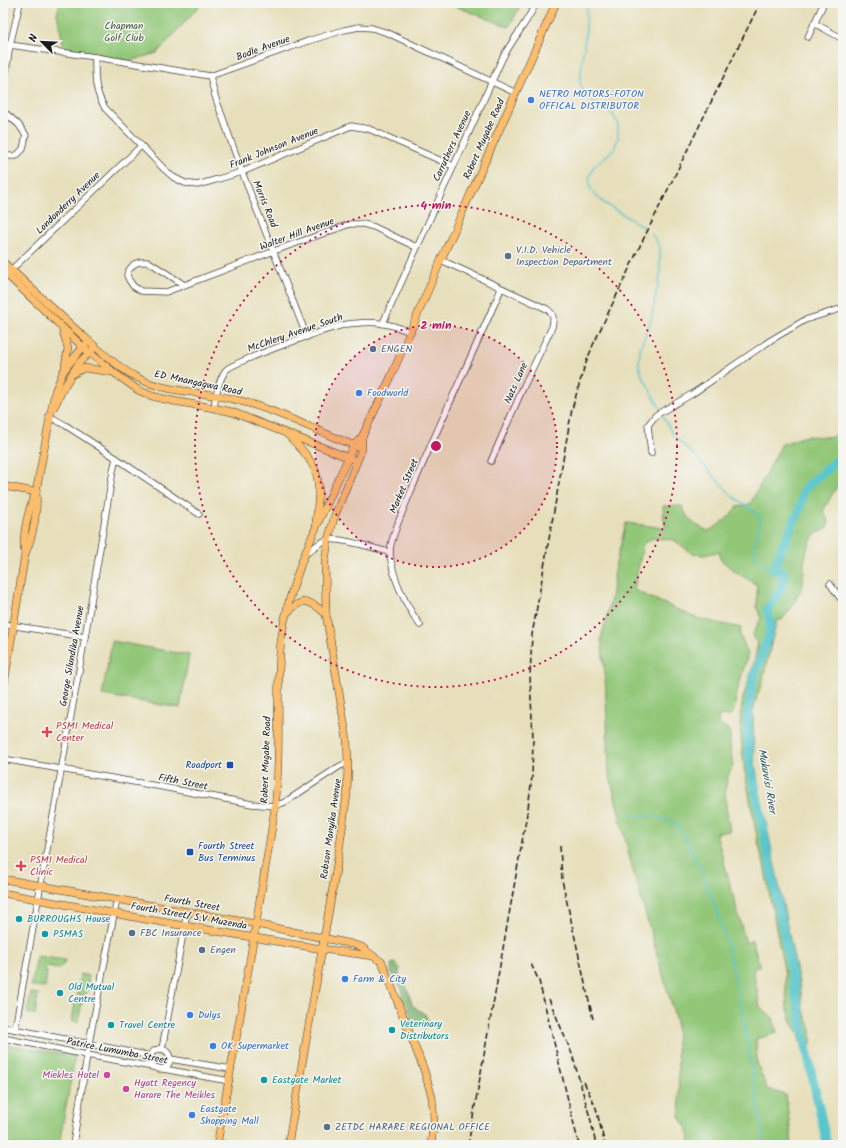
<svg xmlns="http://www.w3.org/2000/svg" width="846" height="1148" viewBox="0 0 846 1148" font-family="Kalam,sans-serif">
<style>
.green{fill:#92c778;stroke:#57724a}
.forest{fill:#75ac68;stroke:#486442}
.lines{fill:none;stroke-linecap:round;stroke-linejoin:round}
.stream{stroke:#58c6cc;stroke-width:1.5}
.river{stroke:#58c6cc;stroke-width:9}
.minor-casing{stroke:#3a3934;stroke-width:7}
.major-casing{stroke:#3a3934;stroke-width:8}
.minor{stroke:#fff;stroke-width:5.5}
.major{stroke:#fbbd6e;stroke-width:7}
.rail{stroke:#1c1c1c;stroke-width:1.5;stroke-dasharray:6 3;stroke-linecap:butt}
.ring{fill:none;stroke:#c2185b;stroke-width:2;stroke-dasharray:2 4}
.shop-dot{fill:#3f7fe0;stroke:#f6f6f2;stroke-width:1.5}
.service-dot{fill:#5c6f8a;stroke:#f6f6f2;stroke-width:1.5}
.health-dot{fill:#e0444e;stroke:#f6f6f2;stroke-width:1.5}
.transit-dot{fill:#1a4fb4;stroke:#f6f6f2;stroke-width:1.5}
.culture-dot{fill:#0f9aa8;stroke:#f6f6f2;stroke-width:1.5}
.hotel-dot{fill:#d1479c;stroke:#f6f6f2;stroke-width:1.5}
.labels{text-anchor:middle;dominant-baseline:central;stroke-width:3;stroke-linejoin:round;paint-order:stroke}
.park-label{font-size:10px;fill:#45583c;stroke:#f6f6f2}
.street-label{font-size:10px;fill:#1c1c1c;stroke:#f6f6f2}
.shop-label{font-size:10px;fill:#366cbe;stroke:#f6f6f2;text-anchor:start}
.service-label{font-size:10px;fill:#4e5e75;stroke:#f6f6f2;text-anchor:start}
.health-label{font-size:10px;fill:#be3a42;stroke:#f6f6f2;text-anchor:start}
.transit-label{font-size:10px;fill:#164399;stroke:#f6f6f2;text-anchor:end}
.culture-label{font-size:10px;fill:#0d838f;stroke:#f6f6f2;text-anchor:start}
.hotel-label{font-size:10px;fill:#b23c85;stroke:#f6f6f2;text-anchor:end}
.water-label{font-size:11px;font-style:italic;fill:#31585a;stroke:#f6f6f2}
.centre{fill:#c2185b;stroke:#f6f6f2;stroke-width:2}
.ring-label{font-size:12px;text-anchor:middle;font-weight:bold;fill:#c2185b;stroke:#f6f6f2;stroke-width:3;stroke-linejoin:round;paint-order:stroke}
</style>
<rect width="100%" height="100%" fill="#f6f6f2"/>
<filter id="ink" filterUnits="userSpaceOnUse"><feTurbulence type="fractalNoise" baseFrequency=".025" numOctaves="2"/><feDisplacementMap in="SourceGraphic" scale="8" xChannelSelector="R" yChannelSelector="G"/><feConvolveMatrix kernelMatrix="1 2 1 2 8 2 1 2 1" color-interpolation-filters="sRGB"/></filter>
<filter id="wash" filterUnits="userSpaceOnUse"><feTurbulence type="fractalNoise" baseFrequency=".012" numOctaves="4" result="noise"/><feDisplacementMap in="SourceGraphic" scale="16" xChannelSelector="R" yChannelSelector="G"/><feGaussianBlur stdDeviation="0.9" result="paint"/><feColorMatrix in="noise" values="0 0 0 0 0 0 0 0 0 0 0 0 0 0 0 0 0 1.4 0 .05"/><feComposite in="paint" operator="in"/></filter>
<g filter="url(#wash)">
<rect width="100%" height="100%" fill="#e7dfbb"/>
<g class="green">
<path d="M60,3H202L157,53L129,61L97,56L64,48L57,14Z"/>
<path d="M447,3H522L509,27Z"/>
<path d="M843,426V478L840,481L823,511L829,522L826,529L814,535L807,549L804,563L803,585L793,605L782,620H777L766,665L763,680L757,696L753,711V727L754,756L759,787L801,993L803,1009L811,1030V1044L800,1042L799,1033L793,1024L787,1009L785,975L764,865L758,842L744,767L740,725L741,713L743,698L753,666L758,644L753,638V634L761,618L757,608V585L733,570L720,559L719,552H716L704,555L693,554L674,540L653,538L643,544L634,590L696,618L741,628L740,635L748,654L738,688L733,713L729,716L719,715L718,725L728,729L730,733V744L733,767C720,784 727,811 730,831L716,833L746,943L752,940L760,966L753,969L760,1007L773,1018L777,1033L756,1039L757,1063L767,1089L786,1095L792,1145H690L689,1132L680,1117L676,1020L632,867L609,772L605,673L601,639L611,599L616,563L626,523L665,528L663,506H682C688,521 693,524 708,531C721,525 728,518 737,507L750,504L782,444L806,436L832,437Z"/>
<path d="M112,641L189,655L180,708L102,695Z"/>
<path d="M37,956L65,960L63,965L59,969L46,967L45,972H47L45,988L31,986Z"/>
<path d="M80,974L89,976L86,996L77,995Z"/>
<path d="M31,993L38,994L35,1015L27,1013Z"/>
<path d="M75,1001L82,1002L78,1022L72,1021Z"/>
<path d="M3,1044L75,1056L59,1145H3Z"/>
</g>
<path class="forest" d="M395,963L400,968L399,975C406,982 410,996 412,1005L426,1015V1017L430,1022L424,1030L420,1023L409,1020L410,1014L407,1005L402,1000V990L391,972V964Z"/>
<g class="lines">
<g class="stream">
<path d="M587,3L586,28L580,82L584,95L597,105L611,112L618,123V138L614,149L594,166L589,178L591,191L604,203L645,228"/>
<path d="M652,234L660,248V275L650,324L640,348L639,366L642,375L661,410"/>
<path d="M662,414L673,435L697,458L732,496L746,505L759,516C759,519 760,523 759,526C758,540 751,545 756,559L773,570"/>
<path d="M631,815L654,816L676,823C736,918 744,1037 765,1145"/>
</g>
<path class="river" d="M827,1145L808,1056L750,762L747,722L752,682L768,638L771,623L767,610L781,589L784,576L782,571L773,570L780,554L783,545L800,509L804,489L843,455"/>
</g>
</g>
<g filter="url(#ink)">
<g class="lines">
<g class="minor-casing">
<g id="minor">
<path d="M814,23L843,39"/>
<path d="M808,37L822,7"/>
<path d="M3,44L95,57L210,76L308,41L344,30L359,27L372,28L388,33L516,93"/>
<path d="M95,57C95,77 94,90 105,108L164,169L173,177L185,183L197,185L208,182L242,172L351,126L369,129L453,166"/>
<path d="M210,76L215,96L242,172L307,337"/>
<path d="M3,91L10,45L20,3"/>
<path d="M3,111L18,124L26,135L23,149L16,156H8L3,153"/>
<path d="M441,260L547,309C554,314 554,319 552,327L523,388L491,461"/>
<path d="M10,271L141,146"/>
<path d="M183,284L149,262H140L134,264L128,271L127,275L129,280L133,286L141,291L166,292L274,251L350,224H363L374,227L416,247"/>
<path d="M383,323L502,59C512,40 527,23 536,3"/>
<path d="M214,408C215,397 219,379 226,370C233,362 333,326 348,324C359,323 373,321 384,324C393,325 402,329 411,332"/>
<path d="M651,453L648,425L656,415L692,394L771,340L805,320L843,308"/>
<path d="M116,458L199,514"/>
<path d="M306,554C312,549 319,542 327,540C340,537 375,549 390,552"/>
<path d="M830,584L843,602"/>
<path d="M3,624L85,637"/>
<path d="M420,625C406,606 392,577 390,553C389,542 404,508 409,496C438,426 471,358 501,289"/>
<path d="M3,759L157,786L252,804L275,806L285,802L340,766L348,763"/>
<path d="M3,1027L151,1056"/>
<path d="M15,1029L85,637L113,471L116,458L65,425L49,416"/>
<path d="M3,1038L87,1055L229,1081"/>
<path d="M162,1049L187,912"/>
<circle cx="160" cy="1059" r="10"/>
<path d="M170,1059L231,1069"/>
<path d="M218,1143L231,1145"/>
<path d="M73,1145L89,1043L117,899"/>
</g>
</g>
<g class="major-casing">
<g id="major">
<path d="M3,262C29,286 54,310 81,334C98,349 116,366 136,377C165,393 201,391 233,399C276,409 316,431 358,447"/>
<path d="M3,271L83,347L113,372L138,390L152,396L173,401L214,408L232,412L352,459"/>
<path d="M62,328L68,348L65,366"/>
<path d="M73,374L84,368L113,372"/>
<path d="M54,407L64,387L78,364L92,350"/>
<path d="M288,435C301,448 316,463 318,482C320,495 317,509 316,523"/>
<path d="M3,486L36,492"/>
<path d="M25,554C21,538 29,507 36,492"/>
<path d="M287,613C303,596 310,600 326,614"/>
<path d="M3,691L25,554C33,536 38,512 36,492L55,391L63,372L72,360L86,344"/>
<path d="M3,879L256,924L352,944L362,947L373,956L382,962L424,1070L432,1097L434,1119L431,1145"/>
<path d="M3,893L150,920L322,949L373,956"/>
<path d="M217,1145C232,1061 248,977 261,892C266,864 271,835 275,807C282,753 275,696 281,641C290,571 326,508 354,445L362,437L389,381L441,260L556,3"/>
<path d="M288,1145L338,858L347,794L348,763L347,740L326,614L325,562L328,540L335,515L362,449V437"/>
</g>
</g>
<use href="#minor" class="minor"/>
<use href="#major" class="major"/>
<g class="rail">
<path d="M560,846L562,880L593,1019"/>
<path d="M531,964L539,981L579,1145"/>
<path d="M549,999L572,1054L591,1121L596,1145"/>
<path d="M584,1082L596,1108L605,1145"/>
<path d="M468,1145L528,808L532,777L533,739L530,676L532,635L572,409L584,368L593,345L638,250L760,3"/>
</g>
</g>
</g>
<circle cx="436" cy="446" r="121" fill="#c2185b" fill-opacity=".12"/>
<g class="ring">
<circle cx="436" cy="446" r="121"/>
<circle cx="436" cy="446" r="241"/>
</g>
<g class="shop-dot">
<circle cx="531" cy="100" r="4"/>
<circle cx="359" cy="393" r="4"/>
<circle cx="345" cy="979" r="4"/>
<circle cx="190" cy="1015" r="4"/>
<circle cx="213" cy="1046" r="4"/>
<circle cx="192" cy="1115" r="4"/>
</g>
<g class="service-dot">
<circle cx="508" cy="256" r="4"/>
<circle cx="373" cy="349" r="4"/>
<circle cx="132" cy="933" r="4"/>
<circle cx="202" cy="950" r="4"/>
<circle cx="327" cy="1127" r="4"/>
</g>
<g class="health-dot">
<path d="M45 726h4v4h4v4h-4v4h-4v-4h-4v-4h4z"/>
<path d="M19 860h4v4h4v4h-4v4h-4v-4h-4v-4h4z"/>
</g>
<g class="transit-dot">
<rect x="226" y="761" width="8" height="8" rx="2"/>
<rect x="186" y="848" width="8" height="8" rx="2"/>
</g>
<g class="culture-dot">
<circle cx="19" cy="919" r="4"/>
<circle cx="45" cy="934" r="4"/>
<circle cx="60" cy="993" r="4"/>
<circle cx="111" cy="1025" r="4"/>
<circle cx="392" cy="1030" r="4"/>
<circle cx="264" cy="1080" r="4"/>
</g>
<g class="hotel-dot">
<circle cx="107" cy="1075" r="4"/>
<circle cx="126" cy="1089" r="4"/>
</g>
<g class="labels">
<g class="park-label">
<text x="124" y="26">Chapman<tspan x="124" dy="12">Golf Club</tspan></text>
</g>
<g class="street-label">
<text transform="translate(263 48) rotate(-20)">Bodle Avenue</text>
<text transform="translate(484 139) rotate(-66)">Robert Mugabe Road</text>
<text transform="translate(452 146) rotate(-65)">Carruthers Avenue</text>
<text transform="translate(274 148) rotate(-22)">Frank Johnson Avenue</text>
<text transform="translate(68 203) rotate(-44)">Londonderry Avenue</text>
<text transform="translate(265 204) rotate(68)">Morris Road</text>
<text transform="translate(297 234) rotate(-20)">Walter Hill Avenue</text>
<text transform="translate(295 333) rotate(-19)">McChlery Avenue South</text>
<text transform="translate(198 383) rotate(12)">ED Mnangagwa Road</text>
<text transform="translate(516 383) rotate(-66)">Nats Lane</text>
<text transform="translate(404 486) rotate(-67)">Market Street</text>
<text transform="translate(72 656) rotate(-80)">George Silundika Avenue</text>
<text transform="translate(266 760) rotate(-88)">Robert Mugabe Road</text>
<text transform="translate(183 782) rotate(11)">Fifth Street</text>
<text transform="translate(331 829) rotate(-82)">Robson Manyika Avenue</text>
<text transform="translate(192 903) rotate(10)">Fourth Street</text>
<text transform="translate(189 916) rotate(10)">Fourth Street/ S.V Muzenda</text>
<text transform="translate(117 1051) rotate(11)">Patrice Lumumba Street</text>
</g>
<g class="shop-label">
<text x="539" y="94">NETRO MOTORS-FOTON<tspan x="539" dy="12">OFFICAL DISTRIBUTOR</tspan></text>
<text x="367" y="393">Foodworld</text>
<text x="353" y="979">Farm &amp; City</text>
<text x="198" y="1015">Dulys</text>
<text x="221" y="1046">OK Supermarket</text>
<text x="200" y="1109">Eastgate<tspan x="200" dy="12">Shopping Mall</tspan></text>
</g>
<g class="service-label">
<text x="516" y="250">V.I.D. Vehicle<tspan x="516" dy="12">Inspection Department</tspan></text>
<text x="381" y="349">ENGEN</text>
<text x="140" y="933">FBC Insurance</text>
<text x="210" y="950">Engen</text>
<text x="335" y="1127">ZETDC HARARE REGIONAL OFFICE</text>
</g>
<g class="health-label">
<text x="56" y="726">PSMI Medical<tspan x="56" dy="12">Center</tspan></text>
<text x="30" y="860">PSMI Medical<tspan x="30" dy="12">Clinic</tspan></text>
</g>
<g class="transit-label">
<text x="222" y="765">Roadport</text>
<text x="198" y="846" text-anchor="start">Fourth Street<tspan x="198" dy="12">Bus Terminus</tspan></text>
</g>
<g class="culture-label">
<text x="27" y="919">BURROUGHS House</text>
<text x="53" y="934">PSMAS</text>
<text x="68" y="987">Old Mutual<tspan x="68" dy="12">Centre</tspan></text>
<text x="400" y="1024">Veterinary<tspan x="400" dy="12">Distributors</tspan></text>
<text x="119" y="1025">Travel Centre</text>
<text x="272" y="1080">Eastgate Market</text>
</g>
<g class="hotel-label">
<text x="99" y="1075">Miekles Hotel</text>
<text x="134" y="1083" text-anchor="start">Hyatt Regency<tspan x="134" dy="12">Harare The Meikles</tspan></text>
</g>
<g class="water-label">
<text transform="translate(767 781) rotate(80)">Mukuvisi River</text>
</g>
</g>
<circle cx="436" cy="446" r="6" class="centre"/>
<g class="ring-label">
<text x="436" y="209">4 min</text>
<text x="436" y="329">2 min</text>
</g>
<rect width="846" height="1148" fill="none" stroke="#f6f6f2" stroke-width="16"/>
<g transform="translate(42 42) rotate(294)" stroke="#f6f6f2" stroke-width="3" paint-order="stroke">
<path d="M0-3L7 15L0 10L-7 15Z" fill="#1c1c1c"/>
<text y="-6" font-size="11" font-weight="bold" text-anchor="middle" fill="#1c1c1c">N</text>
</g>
</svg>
